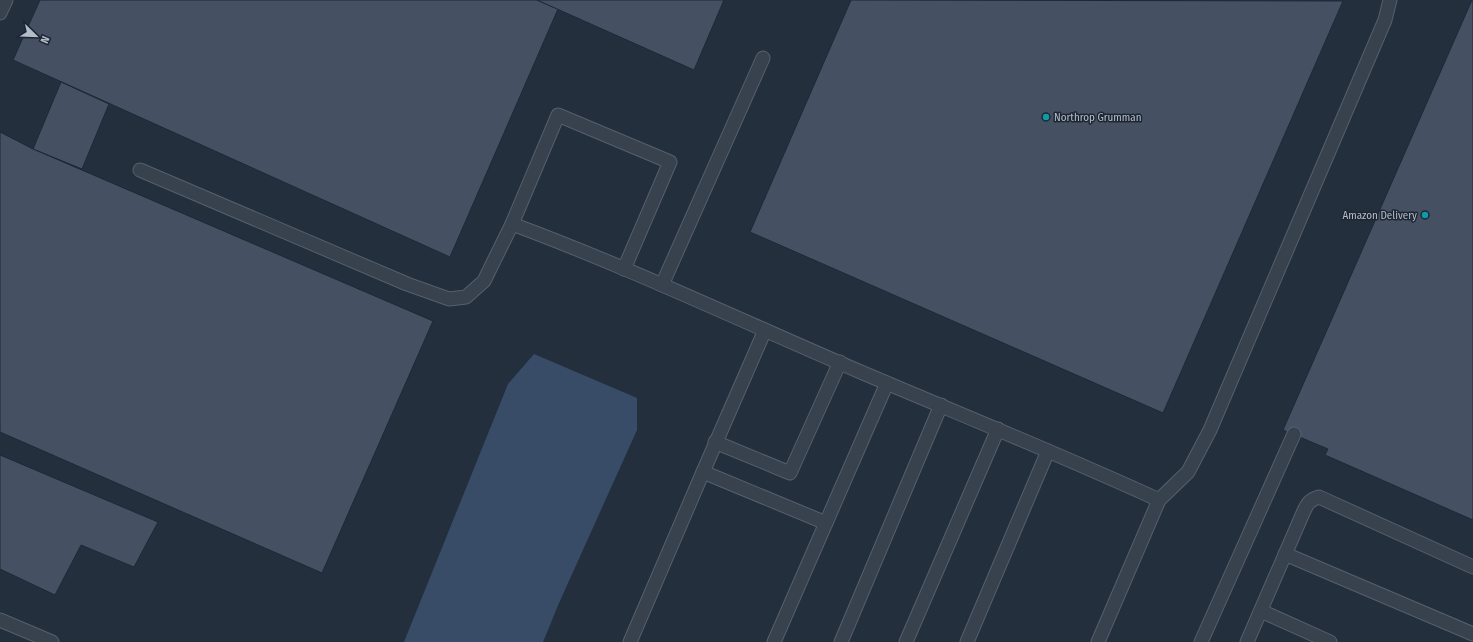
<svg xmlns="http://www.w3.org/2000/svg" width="1473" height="642" viewBox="0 0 1473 642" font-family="'Fira Sans Condensed',sans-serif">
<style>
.water{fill:#394c67}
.building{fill:#455162;stroke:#1f2835}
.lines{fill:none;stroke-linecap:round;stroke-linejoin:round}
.service-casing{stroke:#565f6c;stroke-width:15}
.service{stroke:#38414e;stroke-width:13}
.culture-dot{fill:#0f9aa8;stroke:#1d2633;stroke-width:1.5}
.labels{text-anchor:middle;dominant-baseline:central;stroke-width:3;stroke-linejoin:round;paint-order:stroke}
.poi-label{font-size:11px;fill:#b4bcc9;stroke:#1d2633;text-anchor:start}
</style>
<rect width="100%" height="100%" fill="#242f3e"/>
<path class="water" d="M534,354L637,398V430L559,603L543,642H404L508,384Z"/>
<g class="building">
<path d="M40,0H537L558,9L450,257L13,60Z"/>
<path d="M537,0H724L694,70Z"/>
<path d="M851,0L1343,1L1163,413L750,232Z"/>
<path d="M1472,0H1473V520L1325,455L1328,449L1283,430Z"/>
<path d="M61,82L109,104L82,169L33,149Z"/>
<path d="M0,132L33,149L433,321L322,573L0,432Z"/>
<path d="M0,455L158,522L134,567L81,545L55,595L0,569Z"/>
</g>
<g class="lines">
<g class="service-casing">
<g id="service">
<path d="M0,13L6,0"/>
<path d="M140,170L407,284L449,299L466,297L484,281L512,224C631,268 746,323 863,373C962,415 1061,455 1159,500"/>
<path d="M512,224L558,115L670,162L624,269"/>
<path d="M662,285L763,58"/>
<path d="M715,442L790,473L840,362"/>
<path d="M703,472L826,523"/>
<path d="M1285,554L1473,634"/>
<path d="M1261,611L1330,642"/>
<path d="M0,620L52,642"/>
<path d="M630,642L703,472L765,330"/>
<path d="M774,642L887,383"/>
<path d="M841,642L941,405"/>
<path d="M906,642L998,429"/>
<path d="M967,642L1048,451"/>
<path d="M1098,642L1159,500L1188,472L1210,430L1385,20L1390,0"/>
<path d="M1201,642L1294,434"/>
<path d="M1247,642L1303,513C1307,504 1309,500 1319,497L1473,567"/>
</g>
</g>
<use href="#service" class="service"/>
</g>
<g class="culture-dot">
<circle cx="1046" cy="117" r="4"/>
<circle cx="1425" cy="215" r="4"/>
</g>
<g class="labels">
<g class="poi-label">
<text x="1054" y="117">Northrop Grumman</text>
<text x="1417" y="215" text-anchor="end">Amazon Delivery</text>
</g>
</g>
<g transform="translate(36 36) rotate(113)" stroke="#1d2633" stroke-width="3" paint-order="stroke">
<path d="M0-3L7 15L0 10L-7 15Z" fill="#b4bcc9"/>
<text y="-6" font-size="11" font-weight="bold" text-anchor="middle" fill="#b4bcc9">N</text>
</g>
</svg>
